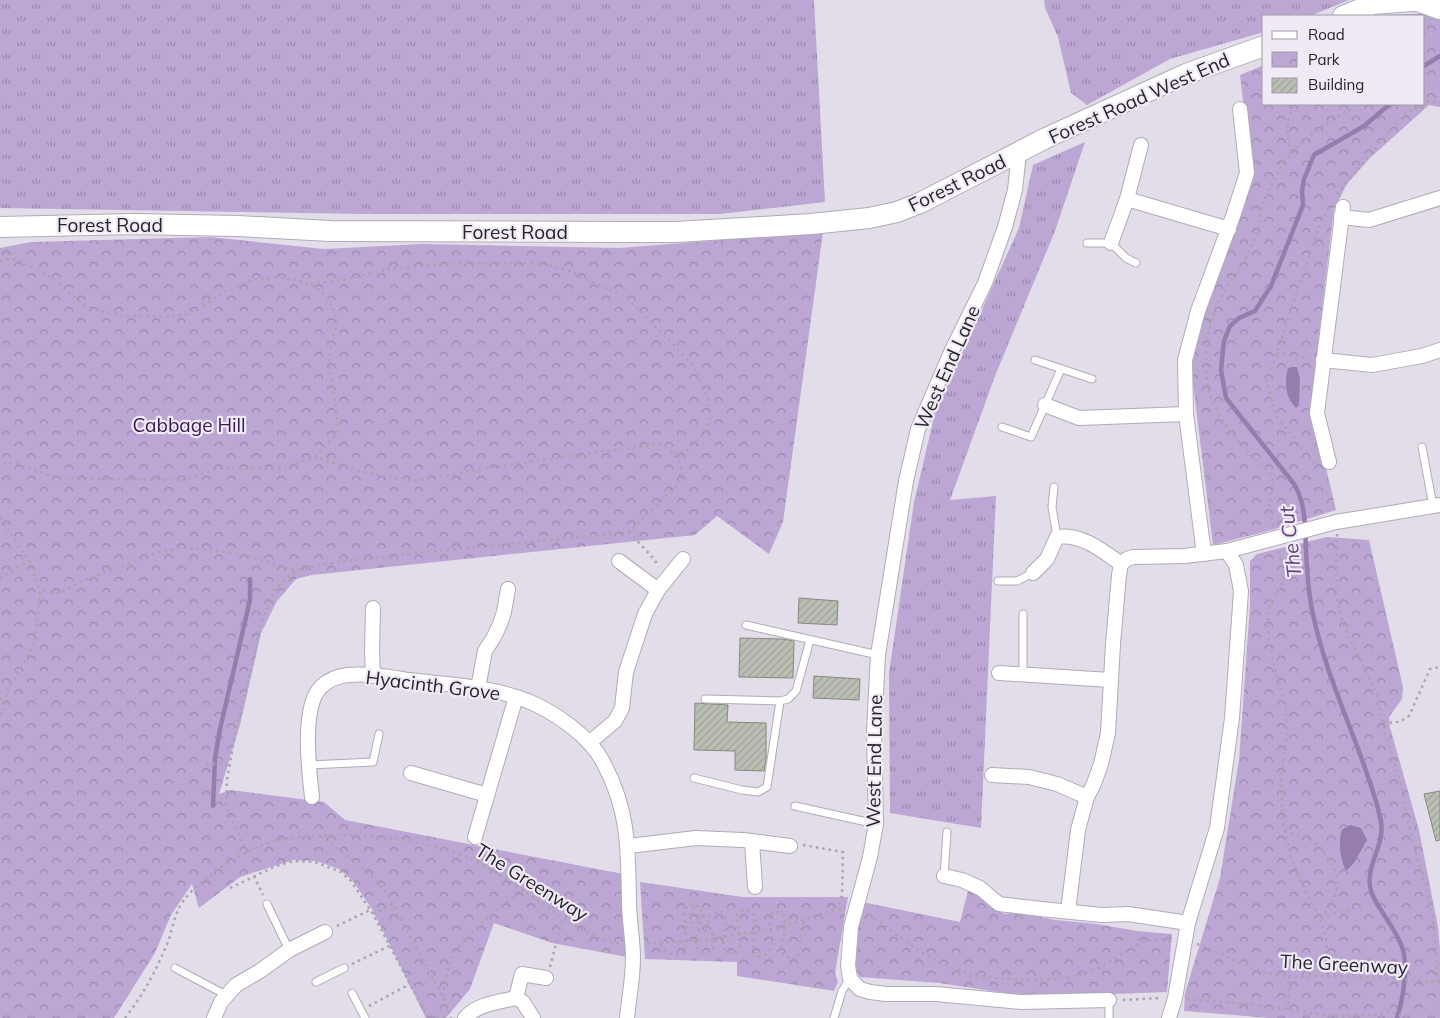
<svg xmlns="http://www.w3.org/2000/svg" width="1440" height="1018" viewBox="0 0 1440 1018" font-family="Mulish,sans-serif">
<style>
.grass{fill:url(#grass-tufts)}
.park{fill:url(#park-crowns)}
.water{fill:#957eae}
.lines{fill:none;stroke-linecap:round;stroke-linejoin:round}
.stream{stroke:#957eae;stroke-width:4.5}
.building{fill:url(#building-hatch);stroke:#86897d}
.service-casing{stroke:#b0abb7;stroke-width:9}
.minor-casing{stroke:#b0abb7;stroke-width:16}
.secondary-casing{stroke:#b0abb7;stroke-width:22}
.path{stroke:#a9a4af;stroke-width:2.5;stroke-dasharray:2.5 4;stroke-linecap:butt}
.service{stroke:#fff;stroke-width:7}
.minor{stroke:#fff;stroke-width:14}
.secondary{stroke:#fff;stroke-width:20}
.labels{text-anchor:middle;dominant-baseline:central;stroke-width:4.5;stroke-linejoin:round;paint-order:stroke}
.street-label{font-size:19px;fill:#262429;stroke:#f0eaf7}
.park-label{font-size:19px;fill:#3a1a55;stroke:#f0eaf7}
.water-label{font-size:20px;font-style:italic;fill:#624382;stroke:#f0eaf7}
</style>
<defs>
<pattern id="grass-tufts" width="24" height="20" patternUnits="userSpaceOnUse" patternTransform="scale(1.25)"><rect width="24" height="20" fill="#bca7d4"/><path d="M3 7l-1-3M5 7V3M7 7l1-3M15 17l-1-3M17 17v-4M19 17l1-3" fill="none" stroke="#9988ac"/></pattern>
<pattern id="park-crowns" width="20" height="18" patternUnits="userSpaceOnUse" patternTransform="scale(1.25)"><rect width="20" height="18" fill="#bca7d4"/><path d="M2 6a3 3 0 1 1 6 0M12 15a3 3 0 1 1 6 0" fill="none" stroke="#9988ac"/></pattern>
<pattern id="building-hatch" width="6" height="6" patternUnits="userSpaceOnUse" patternTransform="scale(1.25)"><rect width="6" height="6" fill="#bbbeb2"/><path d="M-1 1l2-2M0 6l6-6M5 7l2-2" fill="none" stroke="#a1a399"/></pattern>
</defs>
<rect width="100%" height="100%" fill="#e3ddea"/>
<g class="grass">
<path d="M0,0H814L825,202L720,214H364L0,208Z"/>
<path d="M1044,0H1349L1310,16H1264V32L1170,59L1087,105L1071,93L1058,37L1045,8Z"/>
<path d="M1085,142L1055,231L995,376L950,500L996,496L981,828L890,813L889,673L914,502L935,413L1019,228L1033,165Z"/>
</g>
<g class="park">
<path d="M1430,13L1440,17V107L1429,105L1370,158L1347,184L1334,209L1312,393V409L1336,510L1268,531L1213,545L1191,368L1205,314L1252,178L1240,75L1264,65V104H1424V16H1375Z"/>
<path d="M823,232L783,522L769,554L717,516L695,535L312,575L296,579L277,601L261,633L240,725L219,794L231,790L324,802L345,820L623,874L627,957L552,943L494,923L470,989L446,1018H426L372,909L352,880L339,869L316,861L293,860L240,877L199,908L192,884L171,915L155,953L114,1018H0V248L31,242L210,237L324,249L422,244L619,248Z"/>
<path d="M1327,537L1369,540L1403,687L1402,699L1389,717L1390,727L1419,830L1438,927L1440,949V1018H1270L1184,1011L1185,993L1220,878L1239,760L1250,605V561L1257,554Z"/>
<path d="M640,882L743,897H848L835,973L838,982L834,991L737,976V962L645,959Z"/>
<path d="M968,891H977L991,907L1005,914L1016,912L1055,920L1097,924L1137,931L1172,934L1167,992L1032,997L939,983L860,977L854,965L853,948L862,902L960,922Z"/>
</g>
<g class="water">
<path d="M1292,367H1297L1300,379L1299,405L1296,408C1285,397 1284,382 1288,368Z"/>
<path d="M1350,825L1361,828L1367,840L1354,863L1347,870L1345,869C1341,861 1337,836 1343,829C1343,829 1349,826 1350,825Z"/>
</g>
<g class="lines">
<g class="stream">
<path d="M1424,66L1440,56"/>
<path d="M1390,104L1364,126L1314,155L1304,179L1302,191L1303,205L1271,286L1255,311L1239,318L1230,326L1224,341L1221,370L1226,398L1294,484C1306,504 1305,527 1306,550C1307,571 1308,593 1313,614C1324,668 1348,719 1366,771C1372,788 1378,805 1381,822C1385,847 1364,866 1371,891C1375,903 1382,911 1388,921C1393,929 1399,938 1402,947C1409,966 1403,999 1397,1018"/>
<path d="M213,806L215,758L220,729L250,600V579"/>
</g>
</g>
<g class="building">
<path d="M799,598L838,601L837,625L798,623Z"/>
<path d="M740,638L783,639L794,641L793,678L739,677Z"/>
<path d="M814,676L860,679L859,700L813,698Z"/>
<path d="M695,703L728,705L727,722L766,723V759L764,771L735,770V751L694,750Z"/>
<path d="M1440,791V840L1436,841L1424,794Z"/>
</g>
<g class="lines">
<g class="service-casing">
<g id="service">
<path d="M1087,243H1111L1126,258L1136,263"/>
<path d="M1035,360L1092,379"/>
<path d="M1002,427L1031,437L1061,369"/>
<path d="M1422,447L1433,506"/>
<path d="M1054,487L1052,507L1057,537"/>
<path d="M998,581H1017L1033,573"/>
<path d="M1023,614V674"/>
<path d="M746,625L878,655"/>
<path d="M705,699L780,701L788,699L796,691L810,640"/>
<path d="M309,765L373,762L379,734"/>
<path d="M694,778L742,790L758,792L767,787L780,701"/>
<path d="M795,806L876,824"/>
<path d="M944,876L947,832"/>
<path d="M267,904L289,950"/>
<path d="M175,968L226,995"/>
<path d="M316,982L344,968"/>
<path d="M352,993L365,1018"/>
<path d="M834,1018L842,991L850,978"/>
<path d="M1109,1018V1000"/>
</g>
</g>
<g class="minor-casing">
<g id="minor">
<path d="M1015,155L1018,162L1015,190L1005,227L985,283L952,350L918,429L906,481L878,655L874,732L876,824L870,857L851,927L848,966L850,978L854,983L860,989L870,992L886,994H936L1021,1002L1109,1000"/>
<path d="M1127,199L1229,229"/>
<path d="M1341,217L1369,220L1440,198"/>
<path d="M1111,243L1127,199L1141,145"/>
<path d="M1323,360L1372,365L1422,356L1440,350"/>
<path d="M1045,405L1079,418L1186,414"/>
<path d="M1329,462L1317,413L1343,207"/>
<path d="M1204,554L1186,414L1185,360L1198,311L1233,216L1247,173L1240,109"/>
<path d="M619,561L658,590"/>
<path d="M1033,573L1047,559L1057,537C1081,533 1103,551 1121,564"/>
<path d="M373,608L372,651L373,676"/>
<path d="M999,673L1110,680"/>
<path d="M478,688L485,651L494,637L500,624L504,612L508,589"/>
<path d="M589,743L615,721L622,708L626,672L645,614L658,590L683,559"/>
<path d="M411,773L487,795"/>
<path d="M992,775L1029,777L1057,784L1087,797"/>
<path d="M312,797C309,771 301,706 321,687C329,679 338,676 348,675C368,673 389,677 409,680C448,685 490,686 528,701C554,712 590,736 603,762C629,810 628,848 629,901C629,920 633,939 633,958C633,978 629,998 627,1018"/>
<path d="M475,837L516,697"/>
<path d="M752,841L755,887"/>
<path d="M629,846L696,838L743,840L790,846"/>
<path d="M944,876L962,880L980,888L999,904L1041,909L1102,915L1128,914L1188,923"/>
<path d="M1068,911L1078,830L1087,797L1093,786L1101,764L1108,733L1113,644L1119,575L1121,564L1127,559L1133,557L1184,556L1227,551L1336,522L1440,505"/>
<path d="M516,998L522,974L546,978"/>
<path d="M214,1018L221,1002L236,985L260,971L289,950L325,932"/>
<path d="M465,1018C477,1004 498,1002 516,998L523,1002L533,1018"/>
<path d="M1169,1018L1175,998L1188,923L1217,828L1232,718L1241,591L1236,565L1227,551"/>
</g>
</g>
<g class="secondary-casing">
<g id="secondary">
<path d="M1418,1L1440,9"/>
<path d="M1343,16L1373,4L1424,0"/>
<path d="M0,227L134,224L238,226L330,231L622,232H676L811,224L869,218L897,212L920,203L1046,138L1186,74L1264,46"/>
</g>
</g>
<g class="path">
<path d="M1424,34L1430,23"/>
<path d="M1291,153L1287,128L1293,104"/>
<path d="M1337,194L1403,115L1429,101L1440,103"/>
<path d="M1251,207L1261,211"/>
<path d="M0,261L7,259L18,260L42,272L56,281L78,300L89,307L109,313L125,316L168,317L187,314L230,289L252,280L277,277L295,280L310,285L318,289L328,298L335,313L337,322L330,350L329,361L338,424L335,435L315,457L278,469L218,468L185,480L57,478L15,463H0"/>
<path d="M311,284L346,279L389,269L450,263H538L565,269L627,298L672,343L692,365L708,397L710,420L701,437L686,451L672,454"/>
<path d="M1277,353L1310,358"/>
<path d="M1315,464L1276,416L1267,381L1318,229L1329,207"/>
<path d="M0,518L29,561L40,591"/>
<path d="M1273,526C1271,518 1269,509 1270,500C1270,492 1275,485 1272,478C1268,469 1259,463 1252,456C1233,436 1214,413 1208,386C1203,361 1208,318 1221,297C1233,277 1247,260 1255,238C1258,228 1259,218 1262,208C1268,188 1279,168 1293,152C1310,132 1332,120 1354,107L1356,104"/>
<path d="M629,532L655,560L658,567"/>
<path d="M1337,534L1336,595L1344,626L1377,694L1385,734L1402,787L1408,821L1433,917L1438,982"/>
<path d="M1279,551L1284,574L1282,584L1270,604L1268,617L1269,647L1286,708L1287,737L1281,778L1282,818L1291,856L1299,878L1320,919L1326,938L1329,976"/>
<path d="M0,578L29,561"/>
<path d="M0,699H6"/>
<path d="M0,715L4,710L7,691L35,643L40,591L60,593L80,582L158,552L182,548L214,550L245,555L296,571"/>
<path d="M1383,722C1394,723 1400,723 1409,716L1430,669L1440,667"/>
<path d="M206,763L229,765"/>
<path d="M1285,831C1294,834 1303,836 1311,840C1319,845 1324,852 1329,860C1345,881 1336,901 1320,919"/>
<path d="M320,836C344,854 367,869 386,892L443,997L451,1018"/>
<path d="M803,845L843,852L842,896L839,901L840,909"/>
<path d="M247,853L226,806L227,780L237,724L253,662L259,628L276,588L296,571L323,564L424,552L629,532L677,485C679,480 681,475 681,469C681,459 666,445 656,444L494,467L413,481L362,472L315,457"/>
<path d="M254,876L263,895"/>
<path d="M230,888L276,866L294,861L315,862L341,872L351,881L373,914L428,1018"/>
<path d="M373,914L393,904"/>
<path d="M683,914L709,916"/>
<path d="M693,915L694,904"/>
<path d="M869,915C883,923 895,935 909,944C927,956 950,969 971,974C1006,982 1063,984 1096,969C1123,957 1140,933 1172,941"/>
<path d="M1321,918L1362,905"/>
<path d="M684,922H701"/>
<path d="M700,923L710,924"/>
<path d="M337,926L370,910"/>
<path d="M685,927L698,928"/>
<path d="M698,931L711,930"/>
<path d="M647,943C694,942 741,936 787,925C805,921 824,911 842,909"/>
<path d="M661,944C663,949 665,953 672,954C699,960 677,919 688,905L694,904L701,909L702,913C701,925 686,952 707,953L713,948C716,936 707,925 710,915L718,911L722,912L726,919L723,947L727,952H736C746,941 736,928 737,915L739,911H750L754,915L755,920L753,951L757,956C779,957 770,930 769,916L775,911L783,914C790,932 778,940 783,954L791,959L796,958L800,953V933L804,921"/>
<path d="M1197,944C1224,953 1248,970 1276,975C1293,979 1311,976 1329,976C1366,976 1403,980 1440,982"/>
<path d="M352,964L389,946"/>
<path d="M550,967L563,917"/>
<path d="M970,985L971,974"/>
<path d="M443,996C445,983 447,966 454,954C471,929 499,908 524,890"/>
<path d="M1187,999L1257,1005L1338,1017L1374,1015L1389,1011L1408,1018"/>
<path d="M1123,1000L1162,998"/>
<path d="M369,1006L410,984"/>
<path d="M1288,1010L1289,977"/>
<path d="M125,1018C144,994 158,967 169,939C173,926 175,912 184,900C200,878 248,847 275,841C328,828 427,836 475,861C502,875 527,893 552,910C574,925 591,939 619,943"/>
<path d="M436,1018L449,1017"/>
</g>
<use href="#service" class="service"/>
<use href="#minor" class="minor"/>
<use href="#secondary" class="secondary"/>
</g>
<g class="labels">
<g class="street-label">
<text transform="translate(1139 98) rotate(-24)">Forest Road West End</text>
<text transform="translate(957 183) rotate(-26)">Forest Road</text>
<text x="110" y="225">Forest Road</text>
<text x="515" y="232">Forest Road</text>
<text transform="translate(947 367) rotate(-66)">West End Lane</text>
<text transform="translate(433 685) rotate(7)">Hyacinth Grove</text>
<text transform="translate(874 761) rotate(-89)">West End Lane</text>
<text transform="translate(532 882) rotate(32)">The Greenway</text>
<text transform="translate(1344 964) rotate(3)">The Greenway</text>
</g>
<g class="park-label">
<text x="189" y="425">Cabbage Hill</text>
</g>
<g class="water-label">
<text transform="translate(1290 542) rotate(-97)">The Cut</text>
</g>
</g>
<rect x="1262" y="15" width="162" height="90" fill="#f0eaf7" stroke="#9f9ba5"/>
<rect x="1272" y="31" width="25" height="8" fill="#ffffff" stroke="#9f9ba5"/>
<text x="1308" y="40" font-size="15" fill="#262429">Road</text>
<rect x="1272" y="52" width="25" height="15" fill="url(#park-crowns)" stroke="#9f9ba5"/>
<text x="1308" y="65" font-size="15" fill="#262429">Park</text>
<rect x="1272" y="78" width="25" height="15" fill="url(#building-hatch)" stroke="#9f9ba5"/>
<text x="1308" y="90" font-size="15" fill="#262429">Building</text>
</svg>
